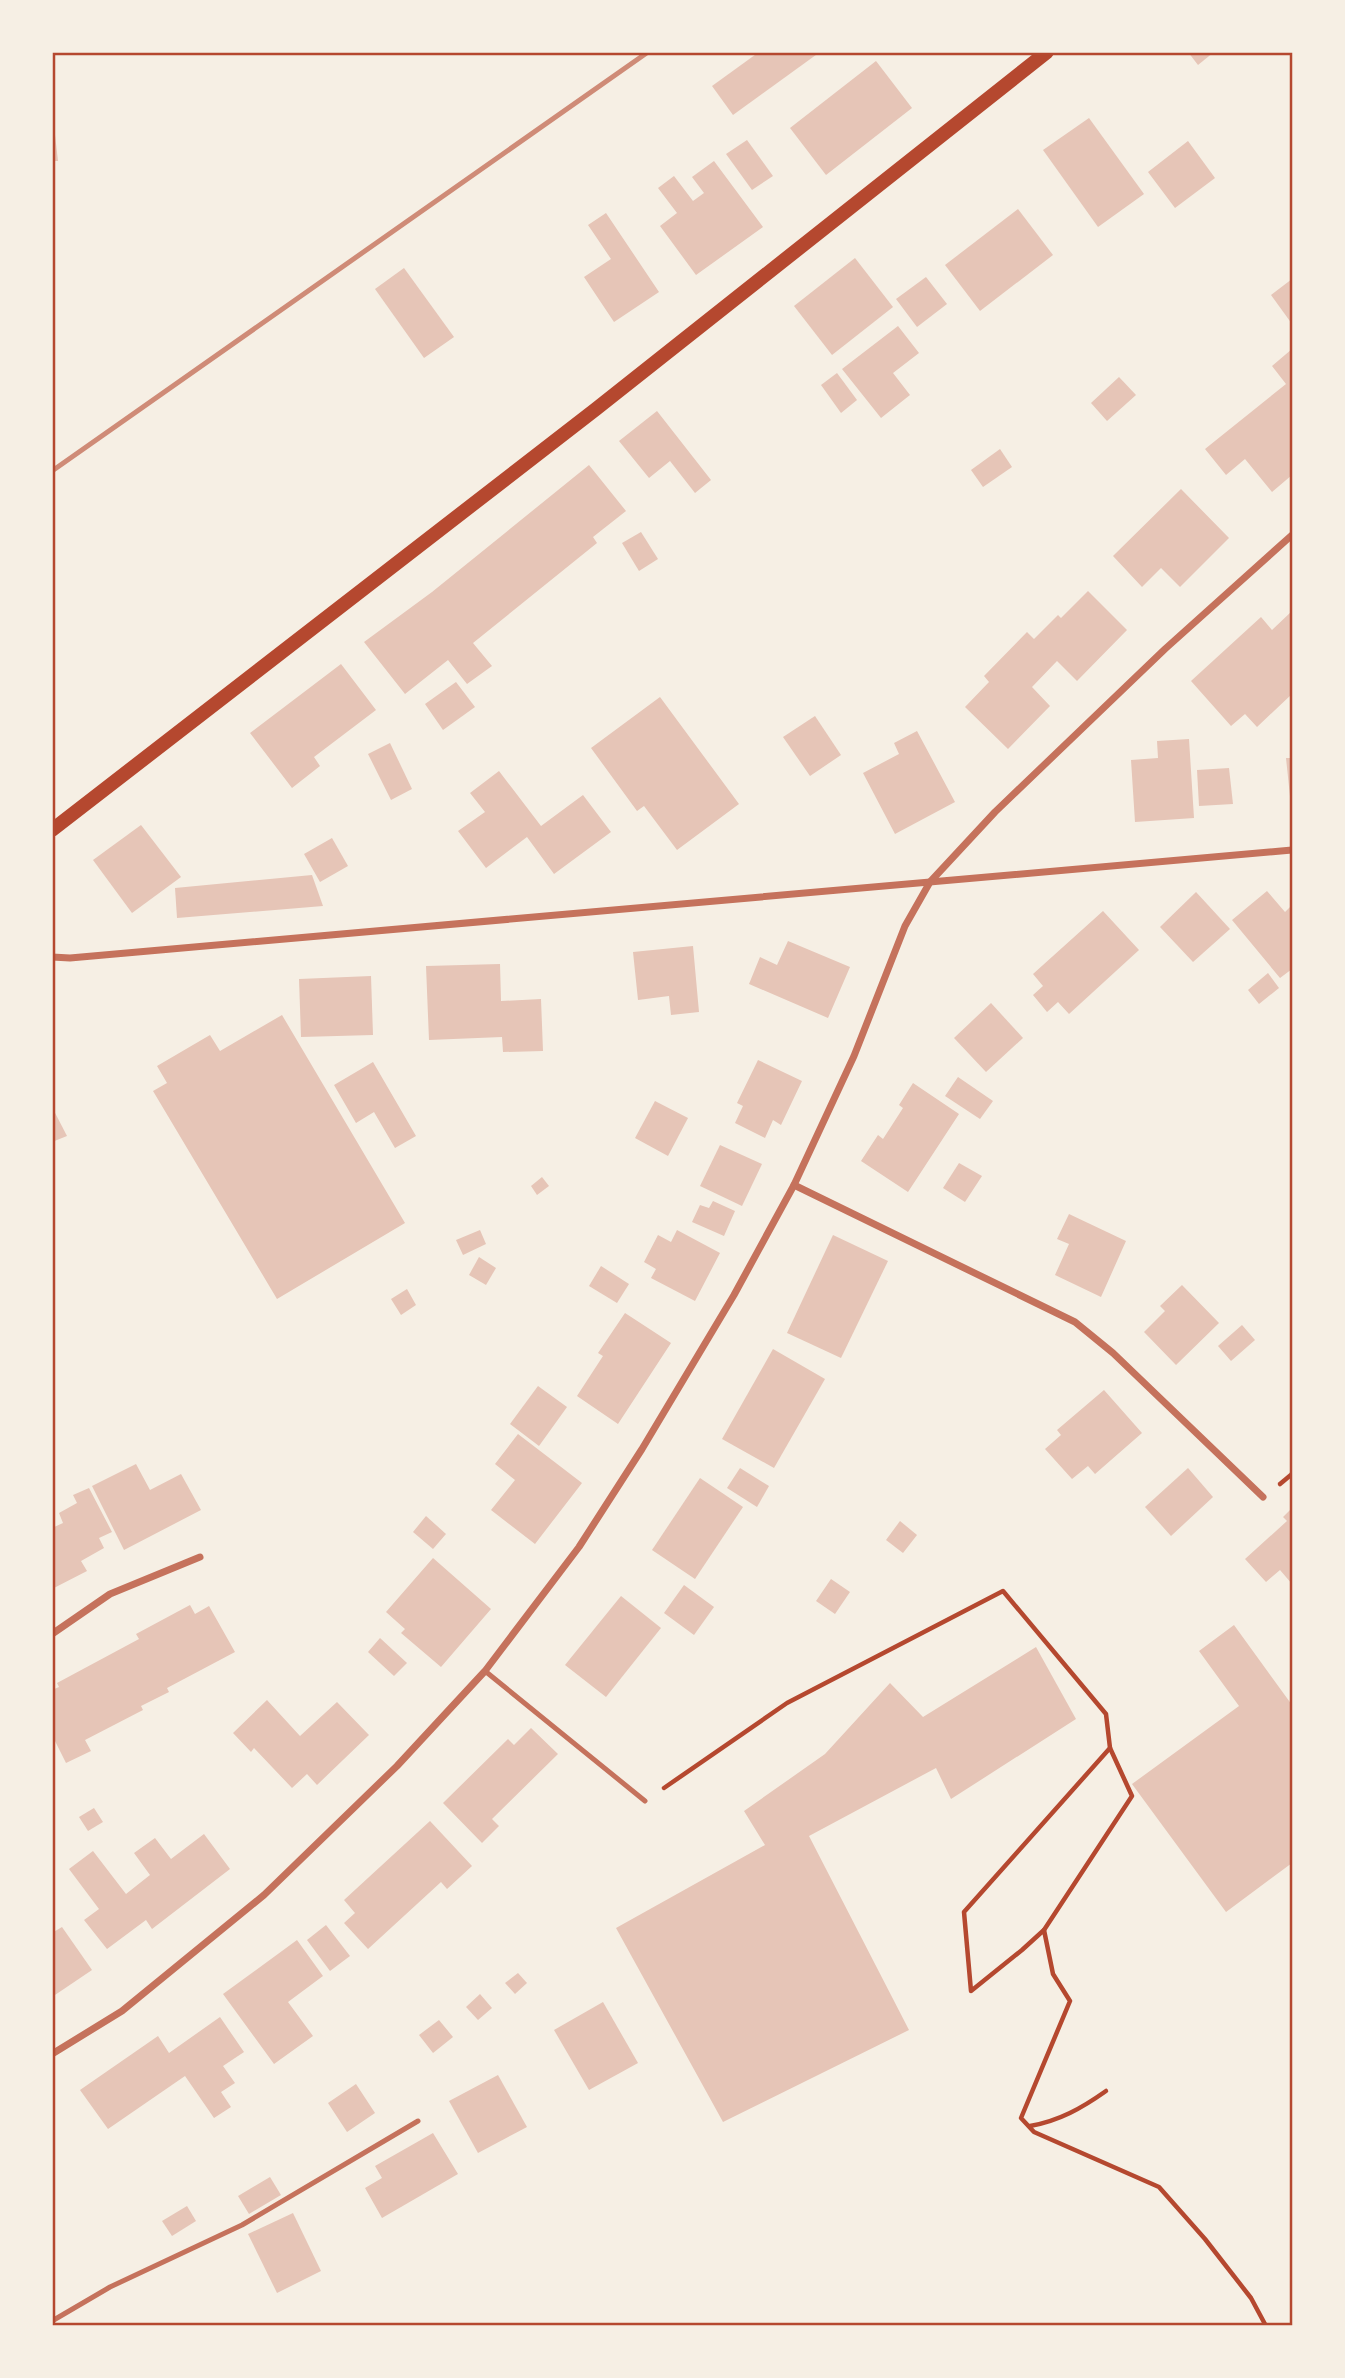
<svg xmlns="http://www.w3.org/2000/svg" width="1345" height="2378" viewBox="0 0 1345 2378" font-family="'Exo 2',sans-serif">
<style>
.building{fill:#e6c5b7}
.lines{fill:none;stroke-linecap:round;stroke-linejoin:round}
.path{stroke:#b5482f;stroke-width:4.5}
.service{stroke:#c5725c;stroke-width:5}
.minor{stroke:#c5725c;stroke-width:7}
.secondary{stroke:#b5482f;stroke-width:14}
.rail{stroke:#cf8b77;stroke-width:5}
.neatline{fill:none;stroke:#b5482f;stroke-width:2.5}
</style>
<rect width="100%" height="100%" fill="#f6efe4"/>
<g class="building">
<path d="M759,52H820L733,115L712,86Z"/>
<path d="M1188,52H1214L1198,65Z"/>
<path d="M876,61L912,108L826,175L790,128Z"/>
<path d="M1089,118L1144,194L1098,227L1043,150Z"/>
<path d="M52,126H54L58,161H52Z"/>
<path d="M747,140L773,176L752,190L726,154Z"/>
<path d="M1188,141L1215,178L1175,208L1148,172Z"/>
<path d="M714,161L763,227L696,275L660,226L677,213L658,188L674,176L693,201L704,193L692,177Z"/>
<path d="M1018,209L1053,255L980,311L945,265Z"/>
<path d="M606,213L659,292L614,322L584,277L611,259L588,225Z"/>
<path d="M855,258L893,307L832,355L794,306Z"/>
<path d="M404,268L454,337L424,358L375,289Z"/>
<path d="M926,277L947,304L917,327L896,299Z"/>
<path d="M1292,279V324L1271,295Z"/>
<path d="M898,326L919,353L893,373L910,395L881,418L842,369Z"/>
<path d="M1292,349V475L1272,492L1245,459L1226,475L1205,449L1286,384L1272,366Z"/>
<path d="M837,373L857,400L841,413L821,385Z"/>
<path d="M1119,377L1136,395L1107,421L1091,403Z"/>
<path d="M657,411L711,480L695,493L670,461L649,478L619,441Z"/>
<path d="M1000,449L1012,467L983,487L971,470Z"/>
<path d="M589,465L626,511L593,537L597,543L473,643L492,666L467,684L448,660L405,694L364,642L432,592Z"/>
<path d="M1181,489L1229,538L1180,587L1161,568L1142,587L1113,556Z"/>
<path d="M641,532L658,559L639,571L622,543Z"/>
<path d="M1088,591L1127,630L1077,681L1057,661L1032,687L1050,706L1008,749L965,707L989,682L984,676L1027,632L1034,639L1058,615L1061,618Z"/>
<path d="M1292,611V694L1257,727L1245,714L1231,726L1191,681L1261,617L1272,630Z"/>
<path d="M341,664L376,710L314,757L320,766L292,788L250,733Z"/>
<path d="M456,682L475,707L443,730L425,704Z"/>
<path d="M660,697L739,804L677,850L644,806L637,811L591,748Z"/>
<path d="M815,716L841,755L810,776L783,737Z"/>
<path d="M917,731L955,802L895,834L863,773L899,754L894,743Z"/>
<path d="M1189,739L1194,818L1135,822L1131,760L1158,758L1157,741Z"/>
<path d="M390,743L412,789L391,800L368,754Z"/>
<path d="M1286,758H1292V795L1290,796Z"/>
<path d="M1229,768L1233,804L1199,806L1197,770Z"/>
<path d="M499,771L541,826L583,795L611,832L554,874L527,837L486,868L458,831L485,812L470,793Z"/>
<path d="M141,825L181,877L132,913L93,860Z"/>
<path d="M332,838L348,866L320,882L304,854Z"/>
<path d="M312,875L323,906L177,918L175,888Z"/>
<path d="M1267,891L1285,912L1292,905V969L1280,978L1232,920Z"/>
<path d="M1196,892L1230,929L1193,962L1160,927Z"/>
<path d="M1103,911L1139,950L1069,1014L1058,1002L1047,1012L1033,995L1043,986L1033,974Z"/>
<path d="M788,941L850,967L828,1018L749,984L760,957L777,965Z"/>
<path d="M693,946L699,1012L671,1015L669,996L638,1000L633,952Z"/>
<path d="M500,964L501,1001L541,999L543,1051L503,1052L502,1037L429,1040L426,966Z"/>
<path d="M1268,973L1279,988L1259,1004L1248,990Z"/>
<path d="M371,976L373,1035L301,1037L299,979Z"/>
<path d="M991,1003L1023,1038L986,1072L954,1038Z"/>
<path d="M282,1015L405,1223L277,1299L153,1091L167,1083L157,1066L210,1035L220,1051Z"/>
<path d="M758,1060L802,1081L781,1125L773,1120L765,1138L735,1123L743,1106L737,1103Z"/>
<path d="M373,1062L416,1136L395,1148L374,1112L356,1123L334,1085Z"/>
<path d="M958,1077L993,1101L980,1119L945,1096Z"/>
<path d="M913,1083L959,1114L908,1192L861,1161L878,1135L883,1139L894,1122L903,1108L899,1105Z"/>
<path d="M655,1101L688,1118L668,1156L635,1138Z"/>
<path d="M52,1107L67,1136L52,1142Z"/>
<path d="M720,1145L762,1164L742,1206L700,1186Z"/>
<path d="M959,1163L982,1176L965,1202L943,1188Z"/>
<path d="M542,1177L549,1186L537,1195L531,1186Z"/>
<path d="M713,1201L735,1211L724,1236L692,1222L700,1205L709,1208Z"/>
<path d="M1069,1214L1126,1241L1101,1297L1055,1275L1069,1244L1057,1239Z"/>
<path d="M480,1230L486,1244L463,1255L456,1240Z"/>
<path d="M677,1230L720,1253L695,1301L651,1278L656,1269L644,1262L658,1235L671,1242Z"/>
<path d="M833,1235L888,1261L841,1358L787,1333Z"/>
<path d="M479,1257L496,1268L486,1285L469,1275Z"/>
<path d="M601,1266L629,1284L617,1303L589,1286Z"/>
<path d="M1182,1285L1219,1323L1176,1365L1144,1332L1165,1311L1160,1306Z"/>
<path d="M407,1289L416,1305L401,1315L391,1299Z"/>
<path d="M625,1313L671,1343L618,1424L577,1396L603,1356L598,1353Z"/>
<path d="M1242,1325L1255,1340L1231,1361L1218,1346Z"/>
<path d="M773,1349L825,1379L774,1468L722,1439Z"/>
<path d="M538,1386L567,1407L539,1446L510,1424Z"/>
<path d="M1104,1390L1142,1433L1095,1474L1088,1466L1072,1479L1045,1449L1061,1435L1057,1430Z"/>
<path d="M518,1434L582,1483L535,1544L491,1510L515,1480L495,1464Z"/>
<path d="M136,1464L150,1490L181,1474L201,1510L124,1550L92,1486Z"/>
<path d="M740,1468L769,1486L757,1507L727,1488Z"/>
<path d="M1188,1468L1213,1497L1171,1536L1145,1507Z"/>
<path d="M700,1478L743,1507L695,1579L652,1550Z"/>
<path d="M89,1488L112,1532L99,1538L104,1548L81,1561L87,1571L52,1589V1528L63,1523L59,1513L77,1503L73,1495Z"/>
<path d="M1292,1508V1584L1280,1570L1266,1582L1245,1559L1287,1521L1283,1517Z"/>
<path d="M426,1516L446,1534L433,1549L413,1532Z"/>
<path d="M900,1521L917,1535L903,1553L886,1540Z"/>
<path d="M433,1558L491,1609L441,1667L401,1633L405,1629L386,1612Z"/>
<path d="M831,1579L850,1592L835,1614L816,1601Z"/>
<path d="M684,1585L714,1607L694,1635L664,1613Z"/>
<path d="M621,1596L661,1628L606,1697L565,1665Z"/>
<path d="M190,1605L195,1614L209,1606L235,1652L167,1688L169,1692L141,1706L143,1710L85,1740L91,1751L66,1763L52,1735V1690L59,1687L57,1683L139,1639L136,1634Z"/>
<path d="M1234,1625L1292,1705V1863L1226,1912L1132,1784L1239,1706L1199,1651Z"/>
<path d="M380,1638L407,1663L394,1676L368,1652Z"/>
<path d="M1036,1647L1076,1719L951,1799L936,1768L809,1836L909,2030L723,2122L616,1928L765,1845L744,1811L825,1754L890,1683L923,1717Z"/>
<path d="M267,1700L300,1736L337,1702L369,1735L317,1785L307,1774L292,1788L254,1748L251,1752L233,1733Z"/>
<path d="M531,1728L558,1754L492,1819L499,1826L482,1843L443,1803L508,1739L514,1745Z"/>
<path d="M94,1808L103,1822L88,1831L79,1817Z"/>
<path d="M430,1821L472,1866L447,1889L441,1882L368,1949L344,1923L355,1913L344,1900Z"/>
<path d="M204,1834L230,1869L152,1929L146,1920L107,1949L84,1920L99,1909L69,1869L93,1851L126,1894L150,1875L134,1853L155,1838L171,1859Z"/>
<path d="M326,1925L350,1956L330,1971L307,1940Z"/>
<path d="M62,1927L92,1970L52,1997V1933Z"/>
<path d="M297,1940L323,1976L288,2002L313,2036L274,2064L223,1994Z"/>
<path d="M518,1973L527,1983L515,1994L505,1983Z"/>
<path d="M480,1994L492,2008L478,2020L466,2007Z"/>
<path d="M603,2002L638,2063L589,2090L554,2030Z"/>
<path d="M220,2017L244,2052L223,2066L235,2083L221,2092L231,2107L214,2118L185,2076L108,2129L80,2090L158,2036L169,2053Z"/>
<path d="M439,2020L453,2037L433,2053L419,2035Z"/>
<path d="M498,2075L527,2127L478,2153L449,2101Z"/>
<path d="M356,2084L375,2113L347,2132L328,2103Z"/>
<path d="M433,2133L458,2174L382,2218L365,2188L382,2178L375,2166Z"/>
<path d="M270,2177L281,2195L249,2214L238,2196Z"/>
<path d="M187,2206L196,2221L172,2236L162,2221Z"/>
<path d="M293,2213L321,2271L277,2293L248,2234Z"/>
</g>
<g class="lines">
<g class="path">
<path d="M1280,1484L1292,1474"/>
<path d="M664,1788L787,1703L1003,1591L1106,1714L1110,1748L964,1912L971,1991L1022,1950L1044,1930L1053,1974L1070,2001L1021,2118L1034,2132L1159,2187L1205,2239L1251,2298L1266,2326"/>
<path d="M1044,1930L1132,1796L1110,1748"/>
<path d="M1030,2126C1059,2121 1082,2108 1106,2091"/>
</g>
<g class="service">
<path d="M485,1671L645,1801"/>
<path d="M52,2321L110,2287L242,2225L418,2121"/>
</g>
<g class="minor">
<path d="M52,957L70,958L1292,850"/>
<path d="M794,1185L1075,1322L1113,1353L1263,1497"/>
<path d="M52,1634L110,1594L200,1557"/>
<path d="M52,2054L122,2011L264,1895L397,1766L485,1671L579,1547L642,1449L734,1295L794,1185L854,1056L905,926L930,882L995,812L1165,649L1292,535"/>
</g>
<path class="secondary" d="M52,830L596,409L1047,52"/>
<path class="rail" d="M52,471L648,52"/>
</g>
<rect width="1345" height="2378" fill="none" stroke="#f6efe4" stroke-width="108"/>
<rect x="54" y="54" width="1237" height="2270" class="neatline"/>
</svg>
